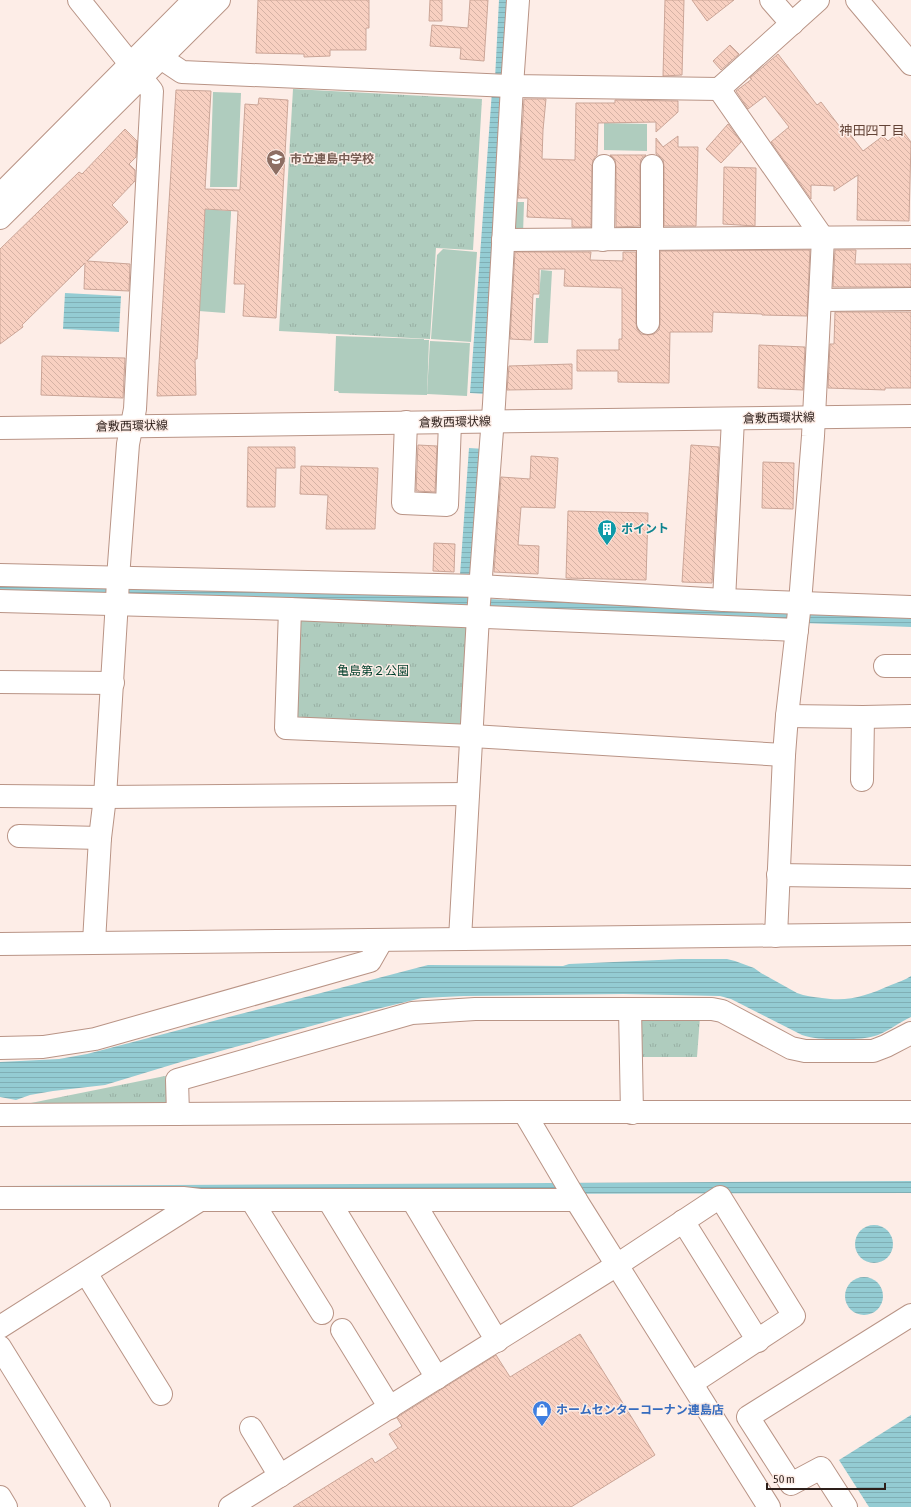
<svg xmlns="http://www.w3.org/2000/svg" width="911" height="1507" viewBox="0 0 911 1507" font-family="'Asap Condensed','Noto Sans JP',sans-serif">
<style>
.park{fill:url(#park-tufts)}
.garden{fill:#afccbe}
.water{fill:url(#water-rules)}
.building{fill:url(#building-back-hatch);stroke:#cba597}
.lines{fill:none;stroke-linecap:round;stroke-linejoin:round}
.minor-casing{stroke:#b99486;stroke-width:24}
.major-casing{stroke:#b99486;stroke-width:24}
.minor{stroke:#fff;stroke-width:22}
.major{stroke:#fff;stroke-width:22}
.labels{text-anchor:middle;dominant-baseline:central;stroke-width:3;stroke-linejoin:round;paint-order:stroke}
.education-label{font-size:12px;font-weight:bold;fill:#785e54;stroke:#fdede7;text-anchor:start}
.street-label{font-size:12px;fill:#2d1f1a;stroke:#fdede7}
.culture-label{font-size:12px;font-weight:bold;fill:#0d838f;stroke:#fdede7;text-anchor:start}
.park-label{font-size:12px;fill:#003f2b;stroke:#fdede7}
.shop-label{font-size:12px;font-weight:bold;fill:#366cbe;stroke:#fdede7;text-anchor:start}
.neighbourhood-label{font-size:13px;fill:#634336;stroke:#fdede7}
</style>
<defs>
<pattern id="park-tufts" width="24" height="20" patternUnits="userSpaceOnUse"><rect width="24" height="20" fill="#afccbe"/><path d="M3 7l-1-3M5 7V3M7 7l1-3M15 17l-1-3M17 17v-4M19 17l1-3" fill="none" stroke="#97afa3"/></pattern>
<pattern id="water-rules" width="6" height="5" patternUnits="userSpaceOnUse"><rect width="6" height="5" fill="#94ccd3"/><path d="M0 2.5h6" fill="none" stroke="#80afb5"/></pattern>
<pattern id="building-back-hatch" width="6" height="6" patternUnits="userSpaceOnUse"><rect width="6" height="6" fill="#f8d0c1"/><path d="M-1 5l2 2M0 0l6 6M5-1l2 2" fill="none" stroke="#d5b2a5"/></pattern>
</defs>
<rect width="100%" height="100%" fill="#fdede7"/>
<g class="park">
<path d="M293,89L482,99L473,250L436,248L430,339L279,331Z"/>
<path d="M297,619L470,625L461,729L293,724Z"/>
<path d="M642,1016L700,1017L697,1057H636V1024Z"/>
<path d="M170,1075V1098L163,1105L11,1107Z"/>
</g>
<g class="garden">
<path d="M213,92L241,93L237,187H210Z"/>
<path d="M604,123L647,124V151L604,150Z"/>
<path d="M509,202H524L523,234H508Z"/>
<path d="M204,209L231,211V214L225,313L199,311Z"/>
<path d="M443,249L477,252L471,342L431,339L437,255Z"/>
<path d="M541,270L552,271L548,343H534L536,298H539Z"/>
<path d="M336,336L424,339V340H429L427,395L339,393L338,391H334Z"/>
<path d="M430,341L470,343L467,396L427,394Z"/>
</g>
<g class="water">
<path d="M499,0H511L507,80L495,79Z"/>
<path d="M492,91L504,92L485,394L470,393Z"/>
<path d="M65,293L121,296L119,332L63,329Z"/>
<path d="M469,448L485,449L476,576L460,575Z"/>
<path d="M0,583L472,596L488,599L791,612L911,616V627L486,611L0,596Z"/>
<path d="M681,959H727L735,961L754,968L761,973L797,993C805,996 813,997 822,998C849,1002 866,996 891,985C898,982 905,980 911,976V1017C900,1022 890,1030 878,1035C862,1041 818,1041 802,1035L731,999L720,996L623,994L464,996L422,998L344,1017L184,1061L105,1085L53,1091L30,1095L16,1100L0,1097V1062L59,1059L87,1054L428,965L563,966L569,964Z"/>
<path d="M911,1181V1193L0,1195V1186Z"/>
<circle cx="874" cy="1244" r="19"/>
<circle cx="864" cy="1296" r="19"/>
<path d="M911,1415V1507H869L839,1460Z"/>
</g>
<g class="building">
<path d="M258,0H369V28H366V50H330V56L304,57V54L256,53Z"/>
<path d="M430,0H442V21H429Z"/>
<path d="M470,0H488L484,61L460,59L461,48L430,46L432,25L468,28Z"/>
<path d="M665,0H684L682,75L663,76Z"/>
<path d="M692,0H734L707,21Z"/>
<path d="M730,45L739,54L721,70L713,61Z"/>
<path d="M778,54L817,105L821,102L846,135L849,133L863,151L883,136L888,141L902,130L911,142L909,221L857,220L858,175L834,191V186L811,185V199L771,142L789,127L765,96L748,109L736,91L752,79L750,78Z"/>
<path d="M176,90L211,91L205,189L240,190L245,104L258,105L259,98L288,100L276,318L243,316L245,284H234L238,211L205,209L197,359H195L196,395L157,396Z"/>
<path d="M524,99H546L543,130L542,159L575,160L576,103H615V100L678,101V112L656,132V122L598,123L597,155L593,160L592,166L591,227H572V219L527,217L528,198H518Z"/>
<path d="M728,124L741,142L721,163L706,149Z"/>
<path d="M125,129L137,141L136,157L129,164L135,170V181L112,205L128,222L87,261L130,264L129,291L84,289L85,263L22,325L23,327L0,344V249L79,172L82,174Z"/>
<path d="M678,136V147H698L696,226H664V166L663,159L656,154V138L663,147Z"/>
<path d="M610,155H646L641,159L640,166V226L616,227V166L615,160Z"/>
<path d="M724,167L756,168L755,226L723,224Z"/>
<path d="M810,250L807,316L762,315V314L713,312L712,332H670L669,383L618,382V371H577V350H619V339H622V288L564,286L565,269H539V294H533L531,340L510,339L515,252H591L590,260L623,261V252H636V323L637,329L641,334L648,335L654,334L659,330L660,323V251Z"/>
<path d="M835,250H856L855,264H911V287H833Z"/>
<path d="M835,312H911V388H885V390L828,388L830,344H834Z"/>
<path d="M759,345L805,347L803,390L758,388Z"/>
<path d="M42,356L125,358L123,398L41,395Z"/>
<path d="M572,364V389L507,390L509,366Z"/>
<path d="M418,445L437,446L435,492L416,491Z"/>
<path d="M691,445L719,447L712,583L682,582Z"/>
<path d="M248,447H295V468H276L275,507H247Z"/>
<path d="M531,456L558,458L555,508L521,507L518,545L539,546L538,574L494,572L501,477L530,479Z"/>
<path d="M763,462L794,463L793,509L762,508Z"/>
<path d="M301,466L378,468L375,529H326L328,495L300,494Z"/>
<path d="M568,511L648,513L646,580L566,578Z"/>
<path d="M434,543L455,544L454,572L433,571Z"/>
<path d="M580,1334L655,1455L571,1507H293L372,1458L375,1463L398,1448L389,1434L402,1426L397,1418L399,1416L496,1355L510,1377Z"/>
</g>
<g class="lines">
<g class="minor-casing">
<g id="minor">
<path d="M79,0L152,91L135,409L128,444L118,578L117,601L105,797L100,838L94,942"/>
<path d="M771,0L792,24"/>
<path d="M857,0L911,64"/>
<path d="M161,58L182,72L512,86L719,89L818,0"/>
<path d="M719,89L823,238L813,436L800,603L787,716L784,755L776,936"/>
<path d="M652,166V240"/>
<path d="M0,195L194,0"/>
<path d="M0,218L219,0"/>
<path d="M648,239V323"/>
<path d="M503,240L911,237"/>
<path d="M603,240L604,166"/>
<path d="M820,300L911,299"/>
<path d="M406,422L403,503L447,505L450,422"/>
<path d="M0,575L480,586L724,600L911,607"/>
<path d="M724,600L733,419"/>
<path d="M0,601L290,609L797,630"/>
<path d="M290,609L286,728L472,736L784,755"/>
<path d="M885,666H911"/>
<path d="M0,682L113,683"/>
<path d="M787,716L863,717L911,716"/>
<path d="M862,780L863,717"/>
<path d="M0,796L105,797L468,794"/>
<path d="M19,836L100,838"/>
<path d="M778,875L911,877"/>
<path d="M460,939L478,616L494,404L512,86L518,0"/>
<path d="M0,944L911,934"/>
<path d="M630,1009L632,1113"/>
<path d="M0,1048L43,1047L95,1039L370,961L382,940"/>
<path d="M524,1112L576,1200L769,1507"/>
<path d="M178,1114L177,1080L412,1013L475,1009H712L722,1011L791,1048L805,1051H873L886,1046L911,1033"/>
<path d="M0,1115L524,1112H911"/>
<path d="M0,1198H183L200,1200"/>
<path d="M252,1201L322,1313"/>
<path d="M329,1201L437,1378"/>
<path d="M413,1201L497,1341"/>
<path d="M683,1221L758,1341"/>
<path d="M86,1273L161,1394"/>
<path d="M0,1327L200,1200H576"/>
<path d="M342,1330L390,1408"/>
<path d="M0,1347L99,1507"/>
<path d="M251,1428L280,1476"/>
<path d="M0,1497L6,1507"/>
<path d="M230,1507L617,1265L720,1197L794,1316L692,1383"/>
<path d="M846,1507L821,1468L791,1484L748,1417L911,1315"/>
</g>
</g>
<g class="major-casing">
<path id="major" d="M0,428L911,416"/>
</g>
<use href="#minor" class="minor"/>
<use href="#major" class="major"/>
</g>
<defs>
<g id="school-pin" transform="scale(1)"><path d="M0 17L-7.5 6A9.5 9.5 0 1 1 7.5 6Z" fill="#8d6e63" stroke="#fdede7"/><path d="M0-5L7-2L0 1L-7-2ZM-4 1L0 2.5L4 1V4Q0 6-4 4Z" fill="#fff"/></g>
<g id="building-pin" transform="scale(1)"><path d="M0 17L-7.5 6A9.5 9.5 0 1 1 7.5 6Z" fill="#0f9aa8" stroke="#fdede7"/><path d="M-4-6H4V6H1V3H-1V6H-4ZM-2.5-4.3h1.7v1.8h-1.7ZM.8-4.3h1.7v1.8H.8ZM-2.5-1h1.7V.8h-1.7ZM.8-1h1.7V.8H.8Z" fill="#fff"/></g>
<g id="shop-pin" transform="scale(1)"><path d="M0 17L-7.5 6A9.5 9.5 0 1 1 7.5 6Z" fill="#3f7fe0" stroke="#fdede7"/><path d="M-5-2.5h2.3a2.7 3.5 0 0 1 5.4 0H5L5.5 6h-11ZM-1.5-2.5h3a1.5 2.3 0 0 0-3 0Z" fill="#fff"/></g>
</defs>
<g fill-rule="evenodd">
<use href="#school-pin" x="276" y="159"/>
<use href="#building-pin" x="607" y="529"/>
<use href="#shop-pin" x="542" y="1410"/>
</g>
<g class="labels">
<g class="education-label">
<text x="290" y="159">市立連島中学校</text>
</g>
<g class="street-label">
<text transform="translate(779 418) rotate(-1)">倉敷西環状線</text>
<text transform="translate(455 422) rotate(-1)">倉敷西環状線</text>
<text transform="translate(132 426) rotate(-1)">倉敷西環状線</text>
</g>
<g class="culture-label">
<text x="621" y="529">ポイント</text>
</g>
<g class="park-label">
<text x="373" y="671">亀島第２公園</text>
</g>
<g class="shop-label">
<text x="556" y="1410">ホームセンターコーナン連島店</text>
</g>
<g class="neighbourhood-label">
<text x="872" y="130">神田四丁目</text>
</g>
</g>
<path d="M767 1483v6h118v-6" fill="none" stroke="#2d1f1a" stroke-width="2"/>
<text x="773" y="1483" font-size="12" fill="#2d1f1a" stroke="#fdede7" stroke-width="3" paint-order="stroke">50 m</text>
</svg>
